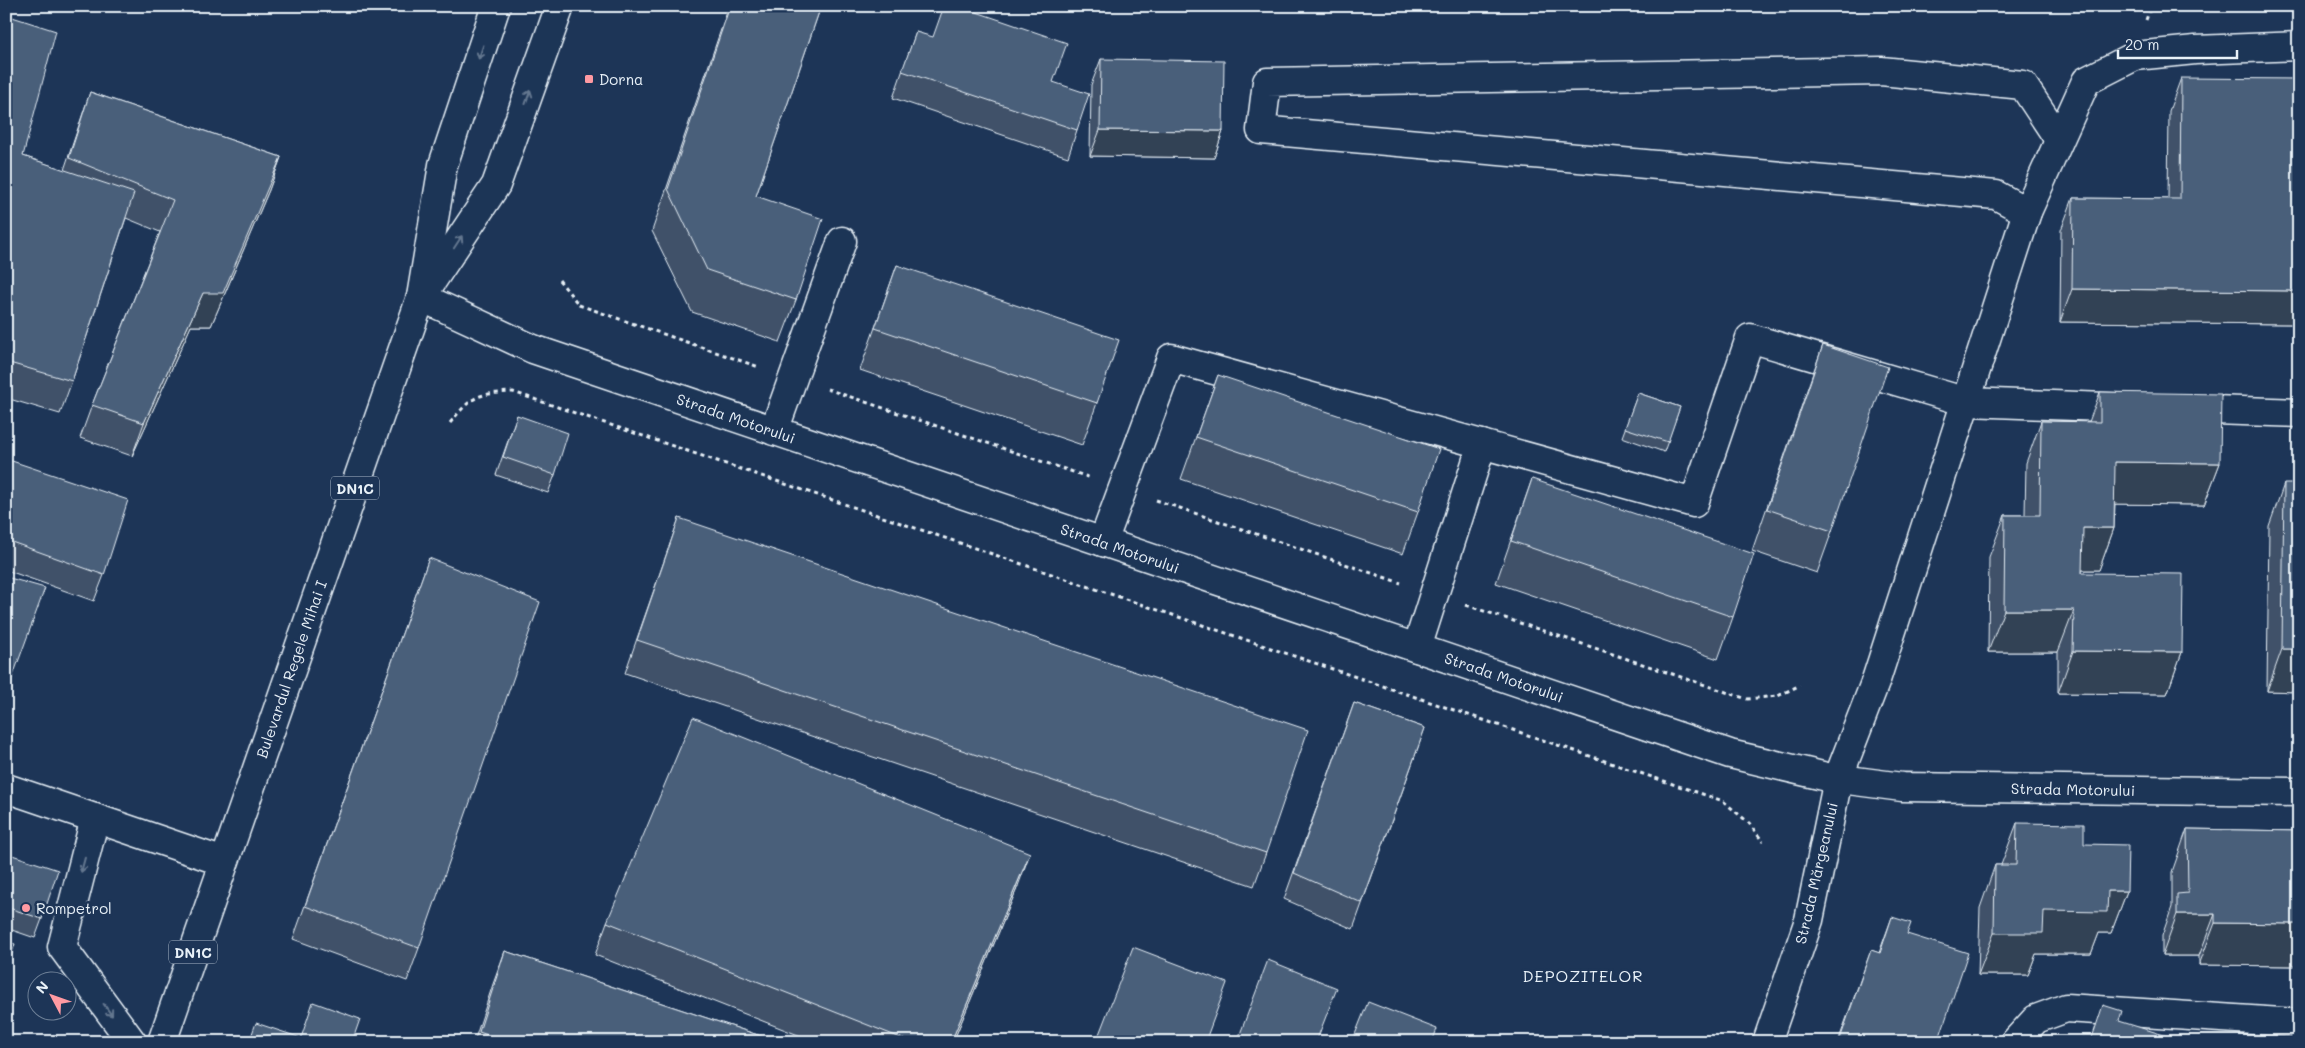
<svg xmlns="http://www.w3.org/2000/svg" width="2305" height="1048" viewBox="0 0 2305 1048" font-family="Mali,sans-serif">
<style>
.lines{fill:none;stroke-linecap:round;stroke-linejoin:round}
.minor-casing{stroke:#e8f1f8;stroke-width:31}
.major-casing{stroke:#e8f1f8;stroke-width:31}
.path{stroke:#e8f1f8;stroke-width:3;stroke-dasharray:4 4;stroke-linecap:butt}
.minor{stroke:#1d3557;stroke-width:28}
.major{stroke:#1d3557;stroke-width:28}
.wall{fill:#3f5169;stroke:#e8f1f8}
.shaded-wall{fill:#334255;stroke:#e8f1f8}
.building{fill:#495e7a;stroke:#e8f1f8}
.oneway{stroke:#64778f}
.poi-dot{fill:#ff9aa2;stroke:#1d3557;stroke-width:2}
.labels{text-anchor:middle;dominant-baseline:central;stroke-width:5;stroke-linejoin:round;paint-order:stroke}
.shield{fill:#1d3557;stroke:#abb9c8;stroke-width:1}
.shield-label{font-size:14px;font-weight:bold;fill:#e8f1f8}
.poi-label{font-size:15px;fill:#e8f1f8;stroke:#1d3557;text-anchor:start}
.street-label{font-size:15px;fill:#e8f1f8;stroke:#1d3557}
.neighbourhood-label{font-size:16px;letter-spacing:1px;fill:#e8f1f8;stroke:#1d3557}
</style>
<rect width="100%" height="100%" fill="#1d3557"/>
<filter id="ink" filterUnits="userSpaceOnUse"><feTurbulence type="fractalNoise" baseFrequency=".02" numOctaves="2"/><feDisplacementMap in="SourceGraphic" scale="10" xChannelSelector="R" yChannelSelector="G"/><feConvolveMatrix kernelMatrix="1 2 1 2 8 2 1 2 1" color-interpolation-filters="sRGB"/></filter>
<g filter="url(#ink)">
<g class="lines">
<g class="minor-casing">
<g id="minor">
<path d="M2027,212L1996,195L1261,130L1267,82L1881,71L2023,85L2058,138"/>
<path d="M421,297L533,349L1730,754L1827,777"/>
<path d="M2183,409L2299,413"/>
<path d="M774,431L842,241"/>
<path d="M1103,542L1171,358L1694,503L1750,338L1967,402L2133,408"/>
<path d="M1417,648L1482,444"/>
<path d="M1842,768L1876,680L2027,212L2086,81L2135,56L2195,50L2299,46"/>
<path d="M1848,780L1902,787L2299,792"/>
<path d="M6,788L224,862"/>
<path d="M95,818L62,947L132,1042"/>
<path d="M1767,1042L1809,920L1836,789"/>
<path d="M2015,1042L2036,1019L2066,1008L2299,1023"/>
</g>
</g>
<g class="major-casing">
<g id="major">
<path d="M426,290L496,185L560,6"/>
<path d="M162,1042L421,297L443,165L496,6"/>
</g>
</g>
<g class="path">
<path d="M2146,20L2151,6"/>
<path d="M559,280L579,305L759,367"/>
<path d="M827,389L1091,478"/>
<path d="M450,423C473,395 476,394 513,392L1723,801L1749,823L1763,842"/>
<path d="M1156,500L1401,583"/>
<path d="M1466,605L1747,699L1778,696L1800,685"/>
</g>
<use href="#minor" class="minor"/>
<use href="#major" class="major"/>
</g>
<g class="wall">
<path d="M729,6H821L756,196L796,300L780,342L692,312L652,231Z"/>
<path d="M879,6H895L893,11Z"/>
<path d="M6,15L23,156L64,170L90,92L281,157L269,190L211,326H191L132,456L80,438L92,405L160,232L126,218L72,381L60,414L6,398Z"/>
<path d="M916,32L1053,82L1077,130L1068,157L893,98Z"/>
<path d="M1101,59L1223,131L1214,158L1090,156L1091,85Z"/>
<path d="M2181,78L2296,324L2060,322L2061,230L2073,198L2168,199L2169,111Z"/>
<path d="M897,265L1097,403L1082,445L860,370Z"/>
<path d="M1823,345L1832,531L1817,573L1752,551L1808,387Z"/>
<path d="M1218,375L1418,512L1403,554L1181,479Z"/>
<path d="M2100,392L2220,463L2204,505L2115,504L2114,528L2099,570H2082V573L2182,652L2167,694L2058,693V652H1988L1989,557L2005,515H2025L2026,463L2041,421L2089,422Z"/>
<path d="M1638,393L1680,407L1664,452L1622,437Z"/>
<path d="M517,415L555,475L548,493L496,475Z"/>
<path d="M6,459L104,575L94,601L6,570Z"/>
<path d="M1532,479L1733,617L1718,659L1496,583Z"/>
<path d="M2284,484L2299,692L2267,691L2269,526Z"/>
<path d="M679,518L1266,853L1254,886L625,673Z"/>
<path d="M429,558L419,948L407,981L293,939Z"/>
<path d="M1354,703L1425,728L1353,929L1284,899Z"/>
<path d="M2017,823L2084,844L2127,891L2111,933H2099L2091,954H2036L2028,975H1978L1980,908L1995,865H2001Z"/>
<path d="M2187,829L2299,831V966L2199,965V956H2162V936L2172,907V872Z"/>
<path d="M6,853L42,919L35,938L6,928Z"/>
<path d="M1018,886L953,1042H816L595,955L607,922Z"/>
<path d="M1892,917L1907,934L1938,1042H1838L1871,950L1879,953Z"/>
<path d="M505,951L779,1042H474L493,984Z"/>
</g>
<g class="shaded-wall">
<path d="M1100,130L1223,131L1214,158L1090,156Z"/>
<path d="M281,157L269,190L211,326H191L132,456L144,423L203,293Z"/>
<path d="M2072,289L2299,291V315L2296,324L2060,322Z"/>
<path d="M2115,462L2220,463L2204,505L2100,504Z"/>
<path d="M2083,528H2114L2099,570H2068Z"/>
<path d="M2004,610H2074L2058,652H1988Z"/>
<path d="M2282,649H2299V692L2267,691Z"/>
<path d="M2073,651L2182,652L2167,694L2058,693Z"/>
<path d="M1030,853L1018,886L953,1042H951Z"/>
<path d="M2108,891H2127L2111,933H2099L2091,954H2036L2028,975H1978L1994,933L2044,911Z"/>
<path d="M2177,914H2215L2199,956H2162Z"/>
<path d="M2215,923L2299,924V966L2199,965Z"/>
</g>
<g class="building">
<path d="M730,6H821L756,196L823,219L796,300L707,270L668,189Z"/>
<path d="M944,6H959L1067,43L1053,82L1089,94L1077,130L902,71L916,32L933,37Z"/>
<path d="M6,15L56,31L23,156L134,193L72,381L6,362V202L8,197H6Z"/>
<path d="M1101,59L1224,61L1223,131L1100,130Z"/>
<path d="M2181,78L2299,79V291L2072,289L2073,198L2180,199Z"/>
<path d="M90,92L281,157L223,293H203L144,423L92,405L173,200L69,158Z"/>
<path d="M897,265L1119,340L1097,403L875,328Z"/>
<path d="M1823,345L1888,367L1832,531L1767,509Z"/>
<path d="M1218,375L1439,449L1418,512L1196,437Z"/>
<path d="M2100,392L2221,394L2220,463L2115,462L2114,528H2083L2082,573L2183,574L2182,652L2073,651L2074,610H2004L2005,515H2040L2041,421L2100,422Z"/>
<path d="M1638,393L1680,407L1668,442L1625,428Z"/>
<path d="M517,415L568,433L555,475L503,457Z"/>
<path d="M6,459L128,500L104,575L6,540Z"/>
<path d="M1532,479L1754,554L1733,617L1511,541Z"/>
<path d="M2284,484H2299V649H2282Z"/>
<path d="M679,518L1308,730L1266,853L637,640Z"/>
<path d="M429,558L540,602L419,948L305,906Z"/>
<path d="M6,577L45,588L6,695Z"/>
<path d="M1354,703L1425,728L1362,903L1294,873Z"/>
<path d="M693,717L1030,853L951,1042H911L607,922Z"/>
<path d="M2017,823L2084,824V844L2128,845L2127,891H2108L2107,912L2044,911L2043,933H1994L1995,865H2016Z"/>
<path d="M2187,829L2299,831V924L2215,923V914H2177V894L2188,893Z"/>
<path d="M6,853L58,870L42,919L6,907Z"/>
<path d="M1892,917L1911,923L1907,934L1968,953L1938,1042H1839L1871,950L1880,953Z"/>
<path d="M6,941L15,944L6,971Z"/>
<path d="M1133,947L1227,983L1205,1042H1096Z"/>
<path d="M505,951L779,1042H508L479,1032Z"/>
<path d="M1268,960L1337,988L1316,1042H1237Z"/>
<path d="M313,1002L360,1019L352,1042H249L256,1023L301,1038Z"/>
<path d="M1368,1002L1437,1029L1432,1042H1352Z"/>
<path d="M2103,1005L2122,1011L2119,1021L2180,1040L2179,1042H2081L2082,1038L2091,1041Z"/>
</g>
<defs><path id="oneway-shaft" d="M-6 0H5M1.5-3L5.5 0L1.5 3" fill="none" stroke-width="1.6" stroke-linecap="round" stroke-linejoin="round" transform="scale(1.25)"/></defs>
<g class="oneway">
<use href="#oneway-shaft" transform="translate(481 52) rotate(109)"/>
<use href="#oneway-shaft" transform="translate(528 97) rotate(-70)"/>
<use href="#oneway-shaft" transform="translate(458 242) rotate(-57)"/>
<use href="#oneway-shaft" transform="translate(83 865) rotate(105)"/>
<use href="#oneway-shaft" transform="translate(108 1010) rotate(54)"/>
</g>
</g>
<g class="poi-dot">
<rect x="584" y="74" width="10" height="10" rx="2.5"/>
<circle cx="26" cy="908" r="5"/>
</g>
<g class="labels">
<g class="shield">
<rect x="331" y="476.5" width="48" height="23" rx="4"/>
<rect x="169" y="940.5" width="48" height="23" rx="4"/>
</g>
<g class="shield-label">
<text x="355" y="488">DN1C</text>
<text x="193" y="952">DN1C</text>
</g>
<g class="poi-label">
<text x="599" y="79">Dorna</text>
<text x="36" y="908">Rompetrol</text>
</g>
<g class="street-label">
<text transform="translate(736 418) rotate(19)">Strada Motorului</text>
<text transform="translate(1120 548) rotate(19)">Strada Motorului</text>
<text transform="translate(291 669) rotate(-71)">Bulevardul Regele Mihai I</text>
<text transform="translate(1504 677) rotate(19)">Strada Motorului</text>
<text transform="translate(2073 789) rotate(1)">Strada Motorului</text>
<text transform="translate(1816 873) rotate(-77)">Strada Mărgeanului</text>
</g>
<g class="neighbourhood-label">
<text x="1583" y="975">DEPOZITELOR</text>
</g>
</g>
<rect width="2305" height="1048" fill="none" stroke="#1d3557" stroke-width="25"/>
<rect x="12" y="12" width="2280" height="1023" fill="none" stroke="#e8f1f8" stroke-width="2" filter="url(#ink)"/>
<g transform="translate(52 996) rotate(311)"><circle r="24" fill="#1d3557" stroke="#6e8097"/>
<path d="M0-4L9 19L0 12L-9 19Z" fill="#ff9aa2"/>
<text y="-8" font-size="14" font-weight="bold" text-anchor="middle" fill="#e8f1f8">N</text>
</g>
<path d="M2118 50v8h119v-8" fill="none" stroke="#e8f1f8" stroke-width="2.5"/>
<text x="2125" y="50" font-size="15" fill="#e8f1f8" stroke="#1d3557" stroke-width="4" paint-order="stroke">20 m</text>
</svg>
